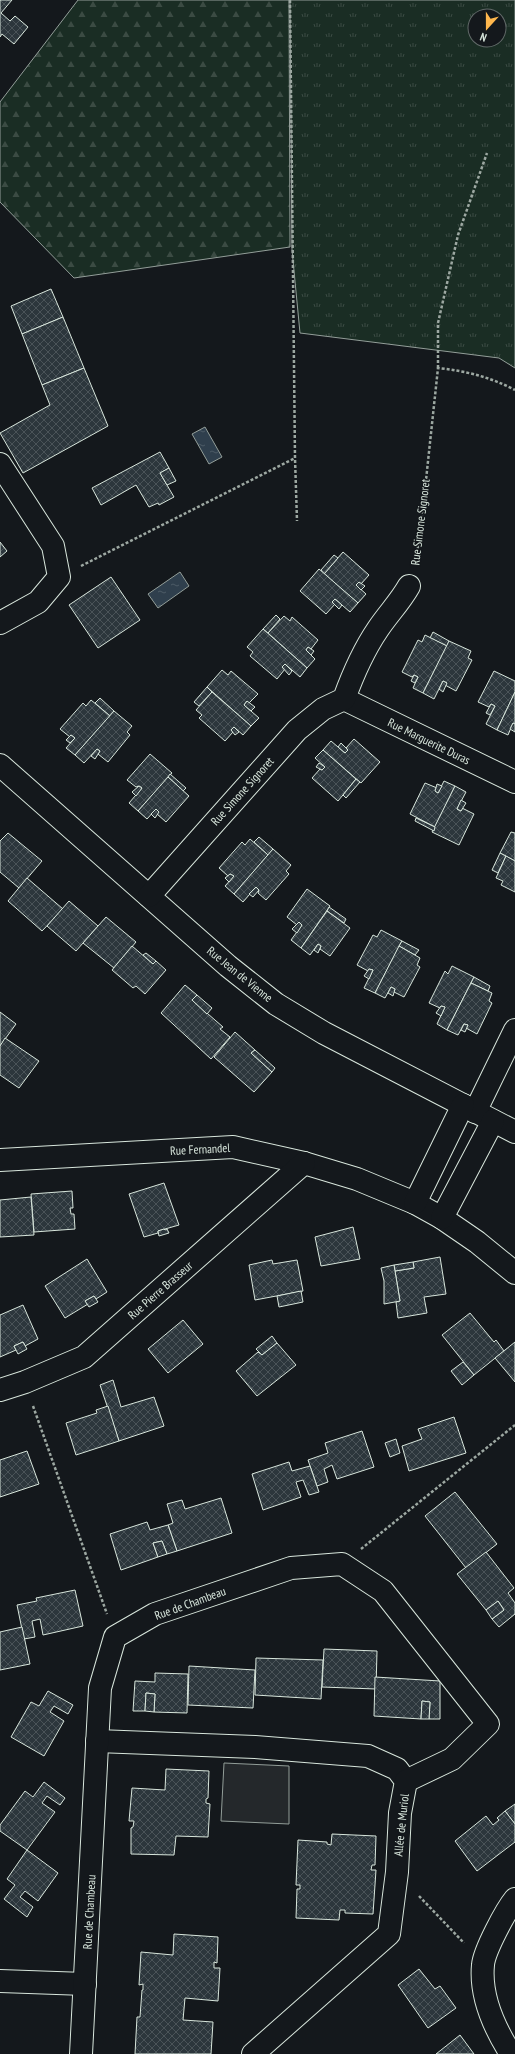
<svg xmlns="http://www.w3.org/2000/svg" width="515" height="2054" viewBox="0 0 515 2054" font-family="'PT Sans Narrow',sans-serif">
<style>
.grass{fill:url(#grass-tufts);stroke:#939e99;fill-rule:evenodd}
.forest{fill:url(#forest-firs);stroke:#939e99}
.parking{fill:#24282b;stroke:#939e99}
.water{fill:url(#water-ripples);stroke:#939e99}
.building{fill:url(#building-cross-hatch);stroke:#d8e6dc}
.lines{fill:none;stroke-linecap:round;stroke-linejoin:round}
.street-casing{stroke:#d8e6dc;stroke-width:24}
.path{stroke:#9da8a2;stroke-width:2.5;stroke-dasharray:3 2;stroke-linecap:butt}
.street{stroke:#14181c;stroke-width:22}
.labels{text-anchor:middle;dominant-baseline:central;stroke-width:3;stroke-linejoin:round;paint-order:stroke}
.street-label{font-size:12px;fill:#d8e6dc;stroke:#14181c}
</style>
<defs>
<pattern id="grass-tufts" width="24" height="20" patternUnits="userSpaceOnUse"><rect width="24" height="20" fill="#1a2d24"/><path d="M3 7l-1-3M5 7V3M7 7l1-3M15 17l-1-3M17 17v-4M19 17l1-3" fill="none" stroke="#3b4b43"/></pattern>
<pattern id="forest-firs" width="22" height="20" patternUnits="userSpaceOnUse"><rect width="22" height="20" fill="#1a2d24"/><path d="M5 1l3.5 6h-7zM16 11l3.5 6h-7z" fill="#3b4b43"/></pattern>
<pattern id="water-ripples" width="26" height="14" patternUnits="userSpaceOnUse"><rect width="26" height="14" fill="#2f3f4d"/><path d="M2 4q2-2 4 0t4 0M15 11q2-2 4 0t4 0" fill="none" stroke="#4c5b66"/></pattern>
<pattern id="building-cross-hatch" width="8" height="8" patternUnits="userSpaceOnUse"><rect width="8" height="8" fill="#2c363c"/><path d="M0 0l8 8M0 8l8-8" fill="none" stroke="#4a5358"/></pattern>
</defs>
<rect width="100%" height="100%" fill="#14181c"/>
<path class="grass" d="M290,0H515V368L499,358L300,333L292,250ZM475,16H499V40H475Z"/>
<path class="forest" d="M78,0H289L290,247L74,278L0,202V102Z"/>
<path class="parking" d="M224,1763L289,1766V1824L221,1821Z"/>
<g class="water">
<path d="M205,427L222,457L209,464L192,434Z"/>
<path d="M180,572L189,586L158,608L148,594Z"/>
</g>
<g class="building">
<path d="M0,0H12L1,13L10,21L15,16L28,27L14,44L2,34L0,37Z"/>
<path d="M51,289L63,317L22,334L11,306Z"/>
<path d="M63,317L84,368L42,385L22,334Z"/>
<path d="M84,368L108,426L23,473L0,433L50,405L42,385Z"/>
<path d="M160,452L169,468L160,473L174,497L159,505L158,503L149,507L136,485L101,505L92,488Z"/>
<path d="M169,468L176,481L167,485L160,473Z"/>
<path d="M0,542L7,551L0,557Z"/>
<path d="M343,552L369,575L361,584L359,582L356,585L366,594L358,603L324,574Z"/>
<path d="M334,555L338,558L324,574L321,570Z"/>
<path d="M319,569L358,603L350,612L335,599L332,602L335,604L326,614L300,591Z"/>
<path d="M111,577L140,620L98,648L69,605Z"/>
<path d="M359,582L365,586L361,590L356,585Z"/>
<path d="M335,599L342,605L339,609L332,602Z"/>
<path d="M276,615L280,619L268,633L263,629Z"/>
<path d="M284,616L290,621L292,617L318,640L311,649L308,647L306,650L315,659L307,668L268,633Z"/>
<path d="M263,629L307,668L300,677L285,664L282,667L285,669L277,679L250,656L253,652L247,647Z"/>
<path d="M433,632L449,641L447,646L430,638Z"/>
<path d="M425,635L447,646L423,693L413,688L418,677L414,675L412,677L402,672L418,640L422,642Z"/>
<path d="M449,641L471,651L468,658L472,660L456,691L445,685L447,683L443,681L434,699L423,693Z"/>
<path d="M308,647L314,651L311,655L306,650Z"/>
<path d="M285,664L292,671L289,675L282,667Z"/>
<path d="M222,670L228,675L231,671L258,694L249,703L247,701L244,705L259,718L251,726L207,687Z"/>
<path d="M494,671L515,681V692L497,730L486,724L495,706L491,704L489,707L478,702Z"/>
<path d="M414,675L418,677L415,683L411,681Z"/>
<path d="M443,681L447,683L443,692L439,689Z"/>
<path d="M207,687L212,692L199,706L194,702Z"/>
<path d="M212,692L251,726L243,735L234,727L231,730L233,732L225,741L199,718L202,715L196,710Z"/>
<path d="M515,692V724L513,723L508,735L497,730Z"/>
<path d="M100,698L114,711L110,716L95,703Z"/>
<path d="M91,700L110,716L75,755L66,748L75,738L71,735L70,737L60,729L83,703L86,706Z"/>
<path d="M247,701L255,707L251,711L244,705Z"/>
<path d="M491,704L495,706L490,715L486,713Z"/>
<path d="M114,711L132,726L127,732L130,735L108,762L98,754L100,751L97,749L84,763L75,755Z"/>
<path d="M513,723L515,724V732L510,729Z"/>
<path d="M234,727L239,732L235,735L231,730Z"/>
<path d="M71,735L75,738L70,743L66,740Z"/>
<path d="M354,739L380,762L361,783L323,750L331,741L345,753L348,750L346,748Z"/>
<path d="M341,743L348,750L345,753L338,747Z"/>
<path d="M97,749L100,751L95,759L91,756Z"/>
<path d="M323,750L356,779L338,801L312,778L320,769L322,770L325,767L315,758Z"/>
<path d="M150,754L172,773L138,811L129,803L142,788L139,786L136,787L127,780Z"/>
<path d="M319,763L325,767L322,770L316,767Z"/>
<path d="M170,774L186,788L183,791L168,777Z"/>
<path d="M168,777L189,796L166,822L157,814L159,812L156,809L147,819L138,811Z"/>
<path d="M356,779L360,782L346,798L343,795Z"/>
<path d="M444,781L455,786L435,827L410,814L425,783L437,788L435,791L438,793Z"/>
<path d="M437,784L442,786L438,793L435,791Z"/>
<path d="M139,786L142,788L136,796L132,792Z"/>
<path d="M455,786L466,792L457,809L461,811L462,808L474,814L459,845L432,832Z"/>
<path d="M461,800L466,803L461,811L457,809Z"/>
<path d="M156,809L159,812L155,818L151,814Z"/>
<path d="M416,818L435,827L434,831L415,821Z"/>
<path d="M511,832L515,833V861L500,853Z"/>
<path d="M8,833L42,861L19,888L0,872V841Z"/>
<path d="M259,837L273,849L268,855L254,842Z"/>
<path d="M250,839L268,855L234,894L225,886L234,876L230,874L228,876L219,868L242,842L245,845Z"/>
<path d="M273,849L291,865L286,871L289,874L266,900L258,893L259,890L256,887L243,902L234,894Z"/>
<path d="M500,853L506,856L498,873L492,870Z"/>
<path d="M506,856L515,861V892L501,885L503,881L496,878Z"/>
<path d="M230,874L234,876L229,882L225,878Z"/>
<path d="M27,878L63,909L42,931L8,901Z"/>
<path d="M256,887L259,890L253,897L249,894Z"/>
<path d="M307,889L330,906L301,948L291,940L302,925L299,922L297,925L287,917Z"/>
<path d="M69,901L98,926L76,951L47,926Z"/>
<path d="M329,907L346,919L344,923L327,911Z"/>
<path d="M327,911L350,928L330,956L320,949L321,946L318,944L310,955L301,948Z"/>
<path d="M106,917L136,942L114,968L83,943Z"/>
<path d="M299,922L302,925L297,933L292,929Z"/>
<path d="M381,930L402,941L375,993L364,988L373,970L369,969L368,971L357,965L373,935L377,937Z"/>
<path d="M402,941L419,950L415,955L399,946Z"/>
<path d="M318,944L321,946L318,953L314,950Z"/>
<path d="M132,946L153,964L156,961L166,970L145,994L136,986L133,988L112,970Z"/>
<path d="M399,946L420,958L417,965L420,967L404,997L394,992L395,989L391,987L385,998L375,993Z"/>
<path d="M146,953L156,961L153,964L143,955Z"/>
<path d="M452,966L474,977L447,1030L437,1024L445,1007L441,1006L440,1008L429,1003L445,971L448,974Z"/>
<path d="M369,969L373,970L369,979L364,976Z"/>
<path d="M474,977L490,986L488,991L471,983Z"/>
<path d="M471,983L492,993L489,1001L492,1003L477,1034L466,1028L468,1025L464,1024L458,1035L447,1030Z"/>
<path d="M185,985L197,995L192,1000L223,1027L220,1029L230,1037L211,1059L161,1013Z"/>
<path d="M391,987L395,989L393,996L388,993Z"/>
<path d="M197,995L212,1008L207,1014L192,1000Z"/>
<path d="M441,1006L445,1007L441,1016L436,1013Z"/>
<path d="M0,1012L16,1024L0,1046Z"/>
<path d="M464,1024L468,1025L465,1032L461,1030Z"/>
<path d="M235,1032L255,1050L251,1053L272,1072L254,1092L214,1057Z"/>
<path d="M5,1038L39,1061L19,1088L0,1075V1046Z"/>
<path d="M255,1050L275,1068L272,1072L251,1053Z"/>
<path d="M164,1183L179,1225L158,1231V1233L144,1237L129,1194Z"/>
<path d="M72,1191L73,1208H70L71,1214H74L75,1229L34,1232L31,1194Z"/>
<path d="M31,1197L34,1235L0,1237V1200Z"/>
<path d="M353,1227L360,1259L321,1266L315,1237Z"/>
<path d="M164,1229L165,1230L167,1229L169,1233L159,1236L158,1231Z"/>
<path d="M440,1257L446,1294L424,1297L427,1313L398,1318L396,1302L400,1301L395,1271L414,1268L413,1262Z"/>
<path d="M87,1259L107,1292L96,1299L94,1296L85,1301L88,1304L65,1318L45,1286Z"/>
<path d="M272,1260L273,1264L297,1260L303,1291L255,1300L249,1265Z"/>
<path d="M413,1262L414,1268L395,1271L394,1265Z"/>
<path d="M394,1265L400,1301L384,1304V1281L381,1268Z"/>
<path d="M301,1291L303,1302L279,1307L277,1296Z"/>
<path d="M94,1296L98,1302L89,1307L85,1301Z"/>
<path d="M23,1305L38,1339L25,1346L23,1342L14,1346L16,1350L0,1357V1315Z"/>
<path d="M470,1313L494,1342L496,1340L504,1351L474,1375L442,1335Z"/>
<path d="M183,1320L203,1344L168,1373L148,1349Z"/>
<path d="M272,1336L277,1343L262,1355L256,1349Z"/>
<path d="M23,1342L27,1349L18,1354L14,1346Z"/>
<path d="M515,1342V1382L495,1358Z"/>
<path d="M277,1343L296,1365L257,1396L236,1371L258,1352L262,1355Z"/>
<path d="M463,1362L474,1375L462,1385L451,1371Z"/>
<path d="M113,1380L121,1407L154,1397L164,1426L119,1441L100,1385Z"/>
<path d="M108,1406L119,1441L76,1455L66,1423L97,1413L96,1410Z"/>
<path d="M454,1417L466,1453L409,1471L402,1446L422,1439L418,1429Z"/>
<path d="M362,1431L374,1467L337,1479L332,1465L324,1469L328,1482L317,1486L308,1460L328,1453L325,1443Z"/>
<path d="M396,1439L400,1453L390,1457L385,1443Z"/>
<path d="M27,1451L39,1484L0,1497V1460Z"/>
<path d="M289,1462L292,1471L310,1466L319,1492L309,1495L303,1480L296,1482L301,1497L263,1510L252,1474Z"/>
<path d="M455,1492L497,1544L466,1568L425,1516Z"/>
<path d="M221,1498L232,1533L177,1551L168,1525L173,1523L167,1504L182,1500L185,1509Z"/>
<path d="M147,1522L150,1530L168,1525L177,1551L167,1554L162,1541L153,1543L158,1557L121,1570L110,1534Z"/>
<path d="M162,1541L167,1554L158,1557L153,1543Z"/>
<path d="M486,1552L514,1588L508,1593L515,1603V1614L499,1627L492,1619L504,1610L498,1601L486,1610L457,1574Z"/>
<path d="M75,1590L83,1626L43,1635L40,1619L32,1621L35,1637L24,1639L17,1605L37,1601L36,1598Z"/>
<path d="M498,1601L504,1610L492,1619L486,1610Z"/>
<path d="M22,1627L30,1664L0,1670V1632Z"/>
<path d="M324,1649L377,1651L376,1689L322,1687Z"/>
<path d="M256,1658L323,1660L321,1699L255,1695Z"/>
<path d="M189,1666L255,1670L253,1708L188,1705Z"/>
<path d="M155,1673L188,1674L187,1713L154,1712L155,1694L146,1693L145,1711H133L135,1681L155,1682Z"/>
<path d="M375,1677L440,1681V1719H429L430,1702L422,1701L421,1719L374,1716Z"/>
<path d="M48,1691L73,1705L68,1714L54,1706L50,1712L64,1721L44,1756L11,1737L31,1702L39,1706Z"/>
<path d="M146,1693L155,1694L154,1712L145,1711Z"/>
<path d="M422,1701L430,1702L429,1719H421Z"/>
<path d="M166,1769L209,1771L208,1798L206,1799V1803L210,1804L208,1837L176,1836L174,1855L131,1854V1828L133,1827L134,1821H129L132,1788L165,1790Z"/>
<path d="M44,1782L65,1798L60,1805L47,1796L42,1803L55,1812L27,1850L0,1831V1825L25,1791L33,1797Z"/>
<path d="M515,1804V1824L505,1811Z"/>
<path d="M505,1811L515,1824V1842L477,1871L455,1841L486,1816L493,1825L499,1820L497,1818Z"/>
<path d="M332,1834L376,1836L375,1865H372L371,1870H376L373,1914L345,1913V1910H340L339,1920L296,1918L297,1889H300V1885H296L298,1840L327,1842V1844L331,1845Z"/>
<path d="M27,1850L58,1873L38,1901L25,1891L20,1897L33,1907L27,1917L4,1899L15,1885L7,1879Z"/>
<path d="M174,1934L218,1937L217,1963L214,1962V1968H220L218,2001L185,1998L183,2020L213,2022L211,2054H135L137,2017H140L142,1990H143V1984L139,1985L141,1952L173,1955Z"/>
<path d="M419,1969L435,1989L440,1986L456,2008L428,2028L398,1985Z"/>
<path d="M460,2035L474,2054H436Z"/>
</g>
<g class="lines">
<g class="street-casing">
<g id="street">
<path d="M0,464L53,546L59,577L38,602L0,623"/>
<path d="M344,699L515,782"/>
<path d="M0,765L228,966L276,1004L324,1033L515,1132"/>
<path d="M149,896L297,730L323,709L344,699C353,674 363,651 378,629C388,614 400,602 409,586"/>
<path d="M475,1112L515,1030"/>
<path d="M0,1160L233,1147L304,1163L357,1179L415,1203L442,1218L477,1242L515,1273"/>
<path d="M415,1203L463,1105"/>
<path d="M442,1218L493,1121"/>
<path d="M0,1390L25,1382L84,1357L304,1163"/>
<path d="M97,1741L255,1747L368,1756L397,1769L406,1781L400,1813L397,1872L389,1934L253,2054"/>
<path d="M0,1981L85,1984"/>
<path d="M81,2054L100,1688L115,1637L155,1614L291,1568L342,1564L383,1591L488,1724L452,1759L406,1781"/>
<path d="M511,2054C495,2029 480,1996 483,1965C484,1951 506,1910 515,1899"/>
</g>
</g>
<g class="path">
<path d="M290,0L295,458L297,521"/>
<path d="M438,368V323L458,235L487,153"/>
<path d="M415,563L420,536L438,368C466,371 490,377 515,390"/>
<path d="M81,566L295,458"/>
<path d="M33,1406L107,1614"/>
<path d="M361,1549L515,1425"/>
<path d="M419,1896L464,1943"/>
</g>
<use href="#street" class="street"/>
</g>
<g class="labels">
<g class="street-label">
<text transform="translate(420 522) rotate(-83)">Rue Simone Signoret</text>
<text transform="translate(429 741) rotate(26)">Rue Marguerite Duras</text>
<text transform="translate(242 791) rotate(-48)">Rue Simone Signoret</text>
<text transform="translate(240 974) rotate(39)">Rue Jean de Vienne</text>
<text transform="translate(200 1149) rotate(-3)">Rue Fernandel</text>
<text transform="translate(160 1290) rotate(-41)">Rue Pierre Brasseur</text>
<text transform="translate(190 1603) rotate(-20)">Rue de Chambeau</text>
<text transform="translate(401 1825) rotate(-84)">Allée de Muriol</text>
<text transform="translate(89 1912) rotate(-87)">Rue de Chambeau</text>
</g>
</g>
<g transform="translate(487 28) rotate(201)"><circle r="19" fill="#14181c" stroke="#626a69"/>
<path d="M0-3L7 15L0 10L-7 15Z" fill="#ffb74d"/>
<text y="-6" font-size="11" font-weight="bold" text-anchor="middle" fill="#d8e6dc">N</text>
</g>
</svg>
